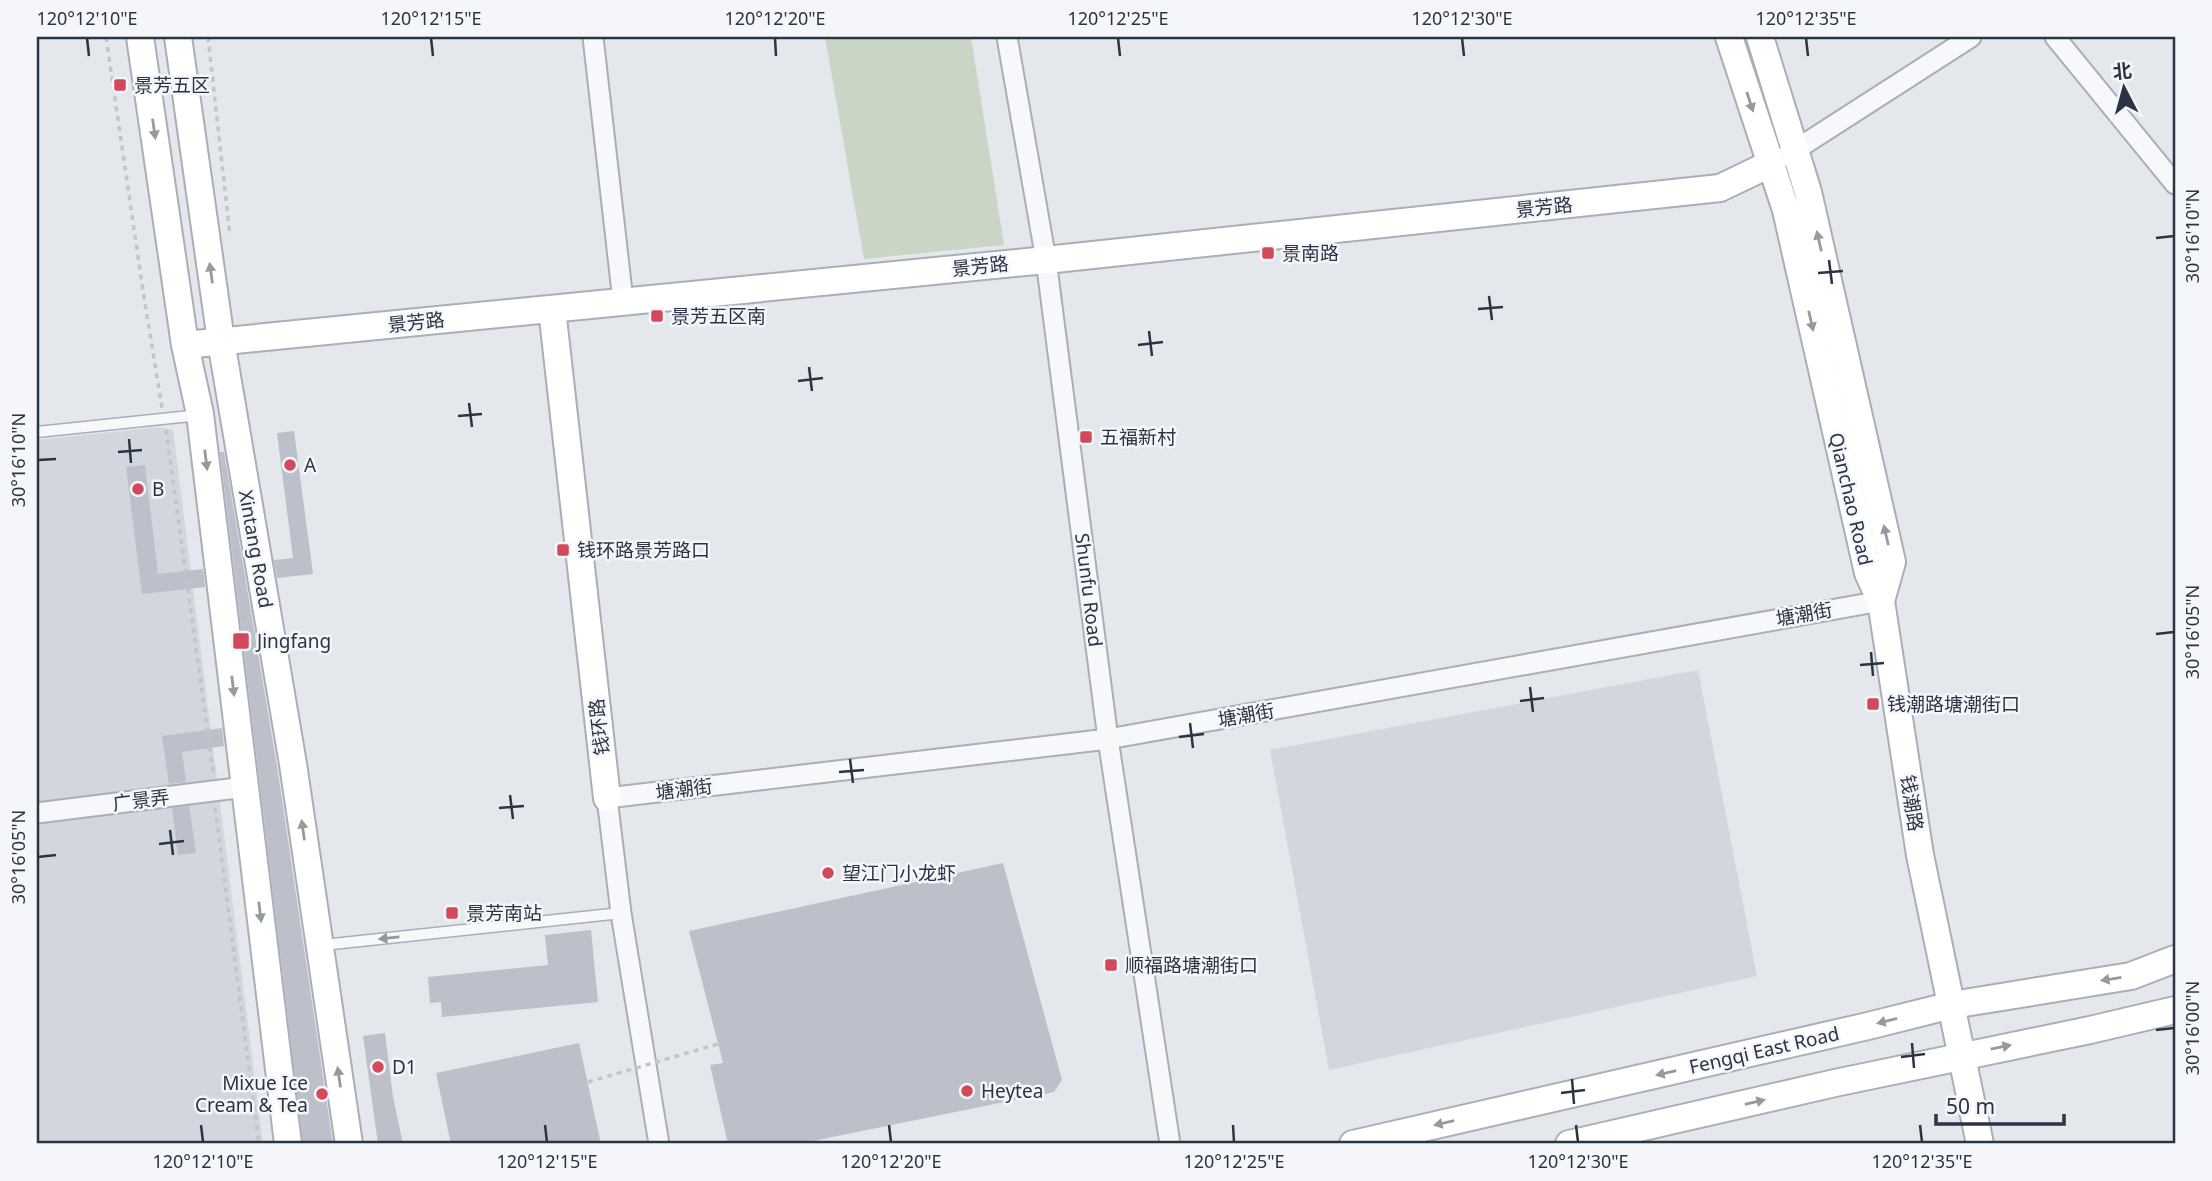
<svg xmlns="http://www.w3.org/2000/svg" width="2212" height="1181" viewBox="0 0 2212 1181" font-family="'Noto Sans','Noto Sans SC',sans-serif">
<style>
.built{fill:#d2d6de}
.green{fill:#c9d6c5}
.building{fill:#bbc0ca}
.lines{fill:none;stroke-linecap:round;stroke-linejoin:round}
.lane-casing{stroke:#a9aeb7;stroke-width:13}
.street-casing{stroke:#a9aeb7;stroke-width:23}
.secondary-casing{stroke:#a9aeb7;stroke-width:30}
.path{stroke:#c2c5cb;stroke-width:3.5;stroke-dasharray:5 5;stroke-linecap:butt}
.lane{stroke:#f7f8fa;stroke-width:10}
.street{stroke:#f7f8fa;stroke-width:19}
.secondary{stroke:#fff;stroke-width:26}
.path-bridge{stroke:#c2c5cb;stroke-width:3.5;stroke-dasharray:5 5;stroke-linecap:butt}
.oneway{fill:#959aa2}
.oneway2{fill:#9196a0}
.ticks{fill:none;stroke:#2b3445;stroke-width:2.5}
.poi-dot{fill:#d1495b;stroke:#f4f6f9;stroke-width:2.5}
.labels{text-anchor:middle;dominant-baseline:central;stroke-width:5;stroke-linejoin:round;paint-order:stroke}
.poi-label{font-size:19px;fill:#2b3445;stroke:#f4f6f9;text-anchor:start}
.street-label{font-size:19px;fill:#2b3445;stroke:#f4f6f9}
.neatline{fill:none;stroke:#2b3445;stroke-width:2.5}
.ticks-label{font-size:18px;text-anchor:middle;fill:#2b3445}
</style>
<rect width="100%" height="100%" fill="#e4e7ec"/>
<g class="built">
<path d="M159,427L173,430L263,1144H37V440Z"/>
<path d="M1698,670L1757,976L1329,1070L1270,750Z"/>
</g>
<path class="green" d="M825,37H971L1004,245L864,259Z"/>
<g class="building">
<path d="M294,431L313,574L277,578L274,560L293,558L277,433Z"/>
<path d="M220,452H224L277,766L333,1144H303Z"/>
<path d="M145,465L158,574L203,569L205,587L142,594L126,467Z"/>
<path d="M222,728L224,746L182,752L186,782L169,784L162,736Z"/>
<path d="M189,806L196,853L178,855L172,808Z"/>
<path d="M1003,863L1062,1080L1054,1092L798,1144H728L710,1065L723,1063L689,931Z"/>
<path d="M591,930L598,1002L442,1017L441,1002L430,1003L428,977L548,965L545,935Z"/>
<path d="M385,1033L393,1097L403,1144H378L363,1036Z"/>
<path d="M579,1043L601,1144H451L436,1073Z"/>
</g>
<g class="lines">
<g class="lane-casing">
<g id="lane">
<path d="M37,432L200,415"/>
<path d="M323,945L621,913"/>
</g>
</g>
<g class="street-casing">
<g id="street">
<path d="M593,37L623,301"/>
<path d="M1007,37L1046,260L1108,739L1170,1144"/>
<path d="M2055,37L2175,184"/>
<path d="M1786,156L1971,37"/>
<path d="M37,813L245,787"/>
<path d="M659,1144L621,913L607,798L1108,739L1881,601"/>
</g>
</g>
<g class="secondary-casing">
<g id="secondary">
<path d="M140,37L185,345L200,414L288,1144"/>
<path d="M178,37L221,341L293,764L349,1144"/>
<path d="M1729,37L1786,210L1868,573L1881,601L1920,855L1980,1144"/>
<path d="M1760,37L1808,192L1892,562L1881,601"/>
<path d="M552,309L607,798"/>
<path d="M185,345L1046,260L1720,188L1770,164"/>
<path d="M1353,1144L1868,1026L1952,1005L2131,976L2175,959"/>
<path d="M1569,1144L1835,1083L2090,1030L2175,1010"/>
</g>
</g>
<g class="path">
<path d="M106,37L143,291L162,408"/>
<path d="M208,37L230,236"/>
<path d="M166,430L213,772"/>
<path d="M215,808L259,1144"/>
</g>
<use href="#lane" class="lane"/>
<use href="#street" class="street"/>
<use href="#secondary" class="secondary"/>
<path class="path-bridge" d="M588,1082L718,1044"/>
</g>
<defs><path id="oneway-solid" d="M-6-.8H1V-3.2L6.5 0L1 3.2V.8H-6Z" transform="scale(1.75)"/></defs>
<g class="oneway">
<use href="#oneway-solid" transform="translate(1750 102) rotate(72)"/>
<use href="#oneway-solid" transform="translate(154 129) rotate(82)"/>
<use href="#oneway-solid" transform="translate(1819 241) rotate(-103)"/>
<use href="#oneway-solid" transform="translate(211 273) rotate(-98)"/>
<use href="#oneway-solid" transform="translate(1811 321) rotate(77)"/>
<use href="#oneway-solid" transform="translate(206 460) rotate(83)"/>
<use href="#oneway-solid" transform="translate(1886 535) rotate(-103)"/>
<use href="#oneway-solid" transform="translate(233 686) rotate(83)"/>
<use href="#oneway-solid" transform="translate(303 830) rotate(-98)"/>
<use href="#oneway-solid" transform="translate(260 912) rotate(83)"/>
<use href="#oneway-solid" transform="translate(2111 979) rotate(171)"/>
<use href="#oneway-solid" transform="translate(1887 1021) rotate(166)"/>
<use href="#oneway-solid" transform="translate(2001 1047) rotate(-11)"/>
<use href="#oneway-solid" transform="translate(1666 1073) rotate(167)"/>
<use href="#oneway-solid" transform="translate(339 1077) rotate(-98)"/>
<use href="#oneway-solid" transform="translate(1755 1102) rotate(-13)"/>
<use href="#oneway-solid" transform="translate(1444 1123) rotate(167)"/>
</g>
<use class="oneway2" href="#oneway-solid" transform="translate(389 938) rotate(174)"/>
<path class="ticks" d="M87,38L89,56M431,38L433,56M775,38L776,56M1118,38L1120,56M1462,38L1464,56M1806,38L1808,56M2156,238L2174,236M1829,260L1832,284M1818,273L1843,271M1489,296L1492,320M1478,309L1503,307M1149,331L1152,356M1138,345L1163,342M809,367L812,391M798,381L823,378M469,403L472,427M458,416L482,414M129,439L131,463M118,452L142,450M38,460L56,459M2156,634L2174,632M1871,652L1873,676M1860,665L1884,663M1530,687L1533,712M1520,701L1544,698M1190,723L1193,748M1179,737L1204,734M850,759L853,783M839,772L864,770M510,795L513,819M499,808L524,806M170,830L173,855M159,844L184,841M38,857L56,855M2156,1030L2174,1028M1912,1043L1914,1068M1901,1057L1925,1054M1572,1079L1574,1104M1561,1093L1585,1090M201,1125L203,1142M545,1125L547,1142M889,1125L891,1142M1233,1125L1234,1142M1576,1125L1578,1142M1920,1125L1922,1142"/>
<g class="poi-dot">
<rect x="113" y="78" width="14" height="14" rx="3.5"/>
<rect x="1261" y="246" width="14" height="14" rx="3.5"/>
<rect x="650" y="309" width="14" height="14" rx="3.5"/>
<rect x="1079" y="430" width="14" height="14" rx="3.5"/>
<circle cx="290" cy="465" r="7"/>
<circle cx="138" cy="489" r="7"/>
<rect x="556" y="543" width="14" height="14" rx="3.5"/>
<rect x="232" y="632" width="18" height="18" rx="3.5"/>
<rect x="1866" y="697" width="14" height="14" rx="3.5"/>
<circle cx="828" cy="873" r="7"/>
<rect x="445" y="906" width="14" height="14" rx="3.5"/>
<rect x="1104" y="958" width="14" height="14" rx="3.5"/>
<circle cx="378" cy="1067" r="7"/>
<circle cx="967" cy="1091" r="7"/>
<circle cx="322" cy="1094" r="7"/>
</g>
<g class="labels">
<g class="poi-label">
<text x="134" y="85">景芳五区</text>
<text x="1282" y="253">景南路</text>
<text x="671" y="316">景芳五区南</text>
<text x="1100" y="437">五福新村</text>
<text x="304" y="465">A</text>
<text x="152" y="489">B</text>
<text x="577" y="550">钱环路景芳路口</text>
<text x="257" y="641">Jingfang</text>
<text x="1887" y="704">钱潮路塘潮街口</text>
<text x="842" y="873">望江门小龙虾</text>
<text x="466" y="913">景芳南站</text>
<text x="1125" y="965">顺福路塘潮街口</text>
<text x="392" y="1067">D1</text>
<text x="308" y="1083" text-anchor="end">Mixue Ice<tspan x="308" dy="22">Cream &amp; Tea</tspan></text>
<text x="981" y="1091">Heytea</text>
</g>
<g class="street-label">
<text transform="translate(1544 207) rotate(-6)">景芳路</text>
<text transform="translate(980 266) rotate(-6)">景芳路</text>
<text transform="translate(416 322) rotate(-6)">景芳路</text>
<text transform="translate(1851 499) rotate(77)">Qianchao Road</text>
<text transform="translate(256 549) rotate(80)">Xintang Road</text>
<text transform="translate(1089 590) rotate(83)">Shunfu Road</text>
<text transform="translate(1804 614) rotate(-10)">塘潮街</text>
<text transform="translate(1246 715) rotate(-10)">塘潮街</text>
<text transform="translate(599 727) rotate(-96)">钱环路</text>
<text transform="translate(684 789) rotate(-7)">塘潮街</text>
<text transform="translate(141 800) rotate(-7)">广景弄</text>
<text transform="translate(1912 803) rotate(81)">钱潮路</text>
<text transform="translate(1764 1050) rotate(-13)">Fengqi East Road</text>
</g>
</g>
<rect width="2212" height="1181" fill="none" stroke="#f4f6f9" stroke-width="77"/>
<g transform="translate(2124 88) rotate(354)" stroke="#f4f6f9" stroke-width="5" paint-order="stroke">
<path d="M0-5L12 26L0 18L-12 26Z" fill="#2b3445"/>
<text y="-10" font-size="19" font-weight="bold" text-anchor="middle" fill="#2b3445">北</text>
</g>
<path d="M1936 1114v10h128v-10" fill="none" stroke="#2b3445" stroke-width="3.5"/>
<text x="1946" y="1114" font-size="21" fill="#2b3445" stroke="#f4f6f9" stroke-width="5" paint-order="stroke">50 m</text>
<rect x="38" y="38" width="2136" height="1104" class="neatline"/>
<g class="ticks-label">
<text x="87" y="25">120°12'10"E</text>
<text x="431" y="25">120°12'15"E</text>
<text x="775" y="25">120°12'20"E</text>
<text x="1118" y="25">120°12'25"E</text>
<text x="1462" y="25">120°12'30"E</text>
<text x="1806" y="25">120°12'35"E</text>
<text transform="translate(2193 236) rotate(-90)" y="6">30°16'10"N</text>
<text transform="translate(19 460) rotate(-90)" y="6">30°16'10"N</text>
<text transform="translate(2193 632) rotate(-90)" y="6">30°16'05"N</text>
<text transform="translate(19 857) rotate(-90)" y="6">30°16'05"N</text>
<text transform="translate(2193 1028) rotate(-90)" y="6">30°16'00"N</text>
<text x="203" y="1168">120°12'10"E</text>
<text x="547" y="1168">120°12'15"E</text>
<text x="891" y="1168">120°12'20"E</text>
<text x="1234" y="1168">120°12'25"E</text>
<text x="1578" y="1168">120°12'30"E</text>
<text x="1922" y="1168">120°12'35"E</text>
</g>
</svg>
